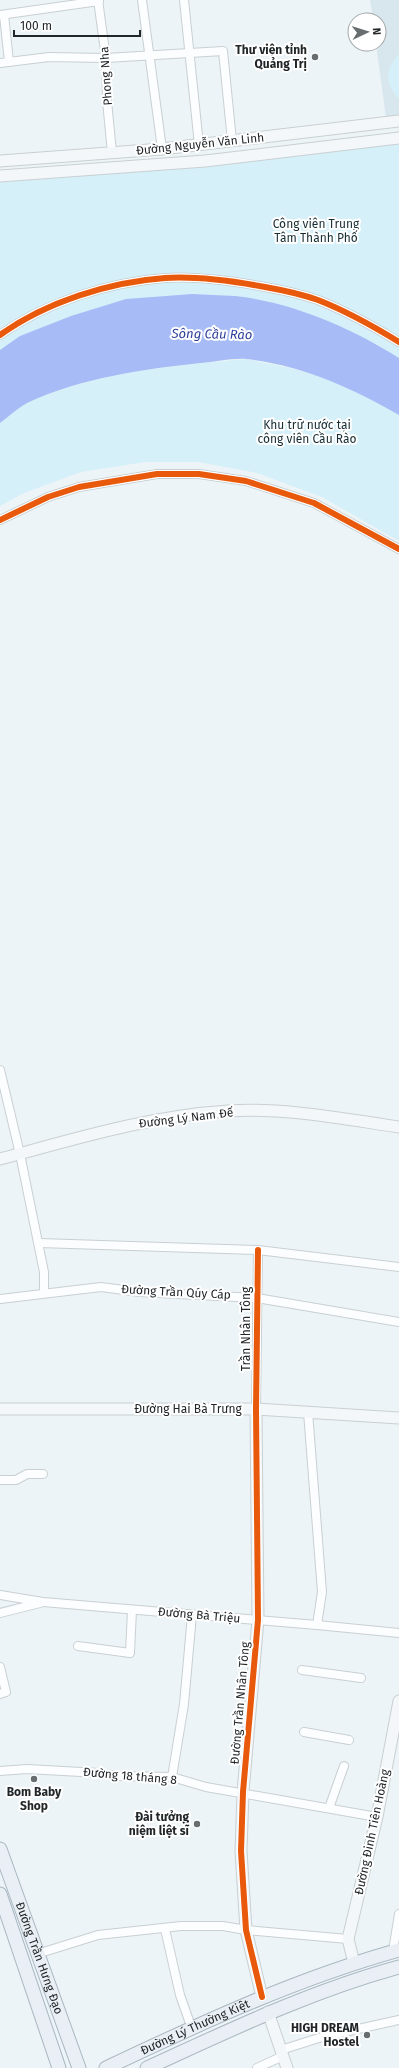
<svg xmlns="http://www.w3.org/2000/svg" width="399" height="2068" viewBox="0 0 399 2068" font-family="'Fira Sans',sans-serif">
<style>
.built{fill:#d7e7ed}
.green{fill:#d5f0f9}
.water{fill:#a7bcf6}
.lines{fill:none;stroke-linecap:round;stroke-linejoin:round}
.street-casing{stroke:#c9d0d2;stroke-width:10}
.secondary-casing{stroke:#c9d0d2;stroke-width:13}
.primary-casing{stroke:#a9b7c1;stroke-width:15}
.street{stroke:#fcfdfe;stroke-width:8}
.secondary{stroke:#f3f7f9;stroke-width:11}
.primary{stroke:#e9eff4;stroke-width:13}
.cycleway-casing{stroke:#fff;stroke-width:8}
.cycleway{stroke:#e8590c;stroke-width:6}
.poi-dot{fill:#686e70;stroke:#fff;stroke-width:1.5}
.labels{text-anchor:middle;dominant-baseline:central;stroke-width:4;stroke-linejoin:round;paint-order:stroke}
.poi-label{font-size:12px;font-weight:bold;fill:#212628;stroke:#fff;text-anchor:end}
.street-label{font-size:12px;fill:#212628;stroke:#fff}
.park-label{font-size:12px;fill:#172d34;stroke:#fff}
.water-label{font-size:13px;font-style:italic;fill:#2c3f9b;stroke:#fff}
</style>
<rect width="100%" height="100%" fill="#ecf4f7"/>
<path class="built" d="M370,0H399V116L386,118L376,44H379V20H373Z"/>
<g class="green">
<path d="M399,54V99C384,84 385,69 399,54Z"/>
<path d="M399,139V358L376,344L0,350V178Z"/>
<path d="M245,359C272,364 299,369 325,378C351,387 375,401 399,415V541L322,497L257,473L198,462H145L81,472L24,493L0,506V423C9,416 18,408 27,403C95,372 172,366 245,359Z"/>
</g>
<path class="water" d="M192,294C206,295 221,295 235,296C291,302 352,328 399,358V415C352,388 301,365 246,359C232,358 215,362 201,363C143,369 81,378 27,403C18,408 9,416 0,423V350L20,336L71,316L126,299Z"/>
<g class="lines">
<g class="street-casing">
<g id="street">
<path d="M98,0L106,58L107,101L112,153"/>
<path d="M142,0L162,149"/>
<path d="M184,0L199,145"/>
<path d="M0,15L99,1"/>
<path d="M4,15L9,62"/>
<path d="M0,63L49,57L106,58L223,51L232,141"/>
<path d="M0,335C46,302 109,282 165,278C198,276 233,281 265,287C282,290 301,294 318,300C346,311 373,326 399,342"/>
<path d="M0,520L48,497L79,487L157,474H199L246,481L314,503L399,549"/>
<path d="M0,1070L20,1154L44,1272V1293"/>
<path d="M39,1243L258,1250L399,1267"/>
<path d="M0,1299L101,1287L139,1292L257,1298L399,1322"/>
<path d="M256,1409L258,1250"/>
<path d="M308,1412L322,1592L317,1625"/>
<path d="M0,1480H16L27,1474H43"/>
<path d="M0,1595L43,1602L317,1625L399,1633"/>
<path d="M0,1613L40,1603"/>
<path d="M78,1646L130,1653L132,1610"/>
<path d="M0,1667L6,1692L0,1694"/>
<path d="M302,1670L361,1678"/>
<path d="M304,1732L349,1740"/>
<path d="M0,1771L27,1769L99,1773L115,1776L172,1777L206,1787L377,1817"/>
<path d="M172,1777L184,1704L192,1615"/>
<path d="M329,1808L344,1766"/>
<path d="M165,1929L180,1995L192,2029"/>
<path d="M393,1951L399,1914"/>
<path d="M37,1954L98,1935L181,1926H223L246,1930L348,1939"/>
<path d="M281,2050L322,2037L399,2020"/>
<path d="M257,2068L283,2056"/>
</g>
</g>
<g class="secondary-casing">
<g id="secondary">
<path d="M0,161L162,149L399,121"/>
<path d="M0,176L205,161L399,138"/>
<path d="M0,1159C75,1139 149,1116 228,1111C283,1107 344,1119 399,1127"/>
<path d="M0,1409H256L399,1418"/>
<path d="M256,1409L258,1620L243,1792L241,1851L246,1930L262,1997"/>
<path d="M354,1963L348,1939L377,1817L399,1701"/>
<path d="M268,2012L287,2068"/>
</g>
</g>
<g class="primary-casing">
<g id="primary">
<path id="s1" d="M0,1849L79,2068"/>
<path d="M0,1894L59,2068"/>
<path id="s2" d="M106,2068C201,2023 298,1978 399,1950"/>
<path d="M147,2068C230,2030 311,1991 399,1967"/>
</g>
</g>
<use href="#street" class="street"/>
<use href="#secondary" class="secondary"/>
<use href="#primary" class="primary"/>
<g class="cycleway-casing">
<g id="cycleway">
<path d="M0,335C46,302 109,282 165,278C198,276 233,281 265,287C282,290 301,294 318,300C346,311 373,326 399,342"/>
<path d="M0,520L48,497L79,487L157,474H199L246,481L314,503L399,549"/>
<path d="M258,1250L256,1409L258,1620L243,1792L241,1851L246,1930L262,1997"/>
</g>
</g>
<use href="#cycleway" class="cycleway"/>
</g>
<g class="poi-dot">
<circle cx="315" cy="57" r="4"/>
<circle cx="34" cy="1779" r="4"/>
<circle cx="197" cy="1824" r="4"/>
<circle cx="367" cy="2035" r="4"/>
</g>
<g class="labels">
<g class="poi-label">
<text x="307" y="50">Thư viện tỉnh<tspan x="307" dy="14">Quảng Trị</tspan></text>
<text x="34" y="1792" text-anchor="middle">Bom Baby<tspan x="34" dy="14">Shop</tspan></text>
<text x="189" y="1817">Đài tưởng<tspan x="189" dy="14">niệm liệt sĩ</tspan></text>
<text x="359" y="2028">HIGH DREAM<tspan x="359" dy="14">Hostel</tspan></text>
</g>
<g class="street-label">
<text transform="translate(106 76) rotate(-94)">Phong Nha</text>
<text transform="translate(200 144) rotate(-6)">Đường Nguyễn Văn Linh</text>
<text transform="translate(186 1118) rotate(-7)">Đường Lý Nam Đế</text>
<text transform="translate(176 1292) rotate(3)">Đường Trần Qúy Cáp</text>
<text transform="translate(246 1329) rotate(-90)">Trần Nhân Tông</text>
<text x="188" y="1409">Đường Hai Bà Trưng</text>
<text transform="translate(199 1615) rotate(5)">Đường Bà Triệu</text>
<text transform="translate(240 1703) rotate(-85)">Đường Trần Nhân Tông</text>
<text transform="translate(130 1776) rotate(5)">Đường 18 tháng 8</text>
<text transform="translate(372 1832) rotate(-78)">Đường Đinh Tiên Hoàng</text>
<text stroke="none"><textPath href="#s1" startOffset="116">Đường Trần Hưng Đạo</textPath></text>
<text stroke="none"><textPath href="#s2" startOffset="98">Đường Lý Thường Kiệt</textPath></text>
</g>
<g class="park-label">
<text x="316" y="224">Công viên Trung<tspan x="316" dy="14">Tâm Thành Phố</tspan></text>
<text x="307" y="425">Khu trữ nước tại<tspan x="307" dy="14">công viên Cầu Rào</tspan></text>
</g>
<g class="water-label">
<text transform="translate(212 334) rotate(1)">Sông Cầu Rào</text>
</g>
</g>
<g transform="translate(367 32) rotate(86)"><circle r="19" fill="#ffffff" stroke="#a6a8a9"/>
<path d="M0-3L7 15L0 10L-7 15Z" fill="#686e70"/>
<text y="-6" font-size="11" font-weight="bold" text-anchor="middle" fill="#212628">N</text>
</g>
<path d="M14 30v6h126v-6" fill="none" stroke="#212628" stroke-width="2"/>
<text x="20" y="30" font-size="12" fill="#212628" stroke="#ffffff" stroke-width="3" paint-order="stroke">100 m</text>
</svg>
